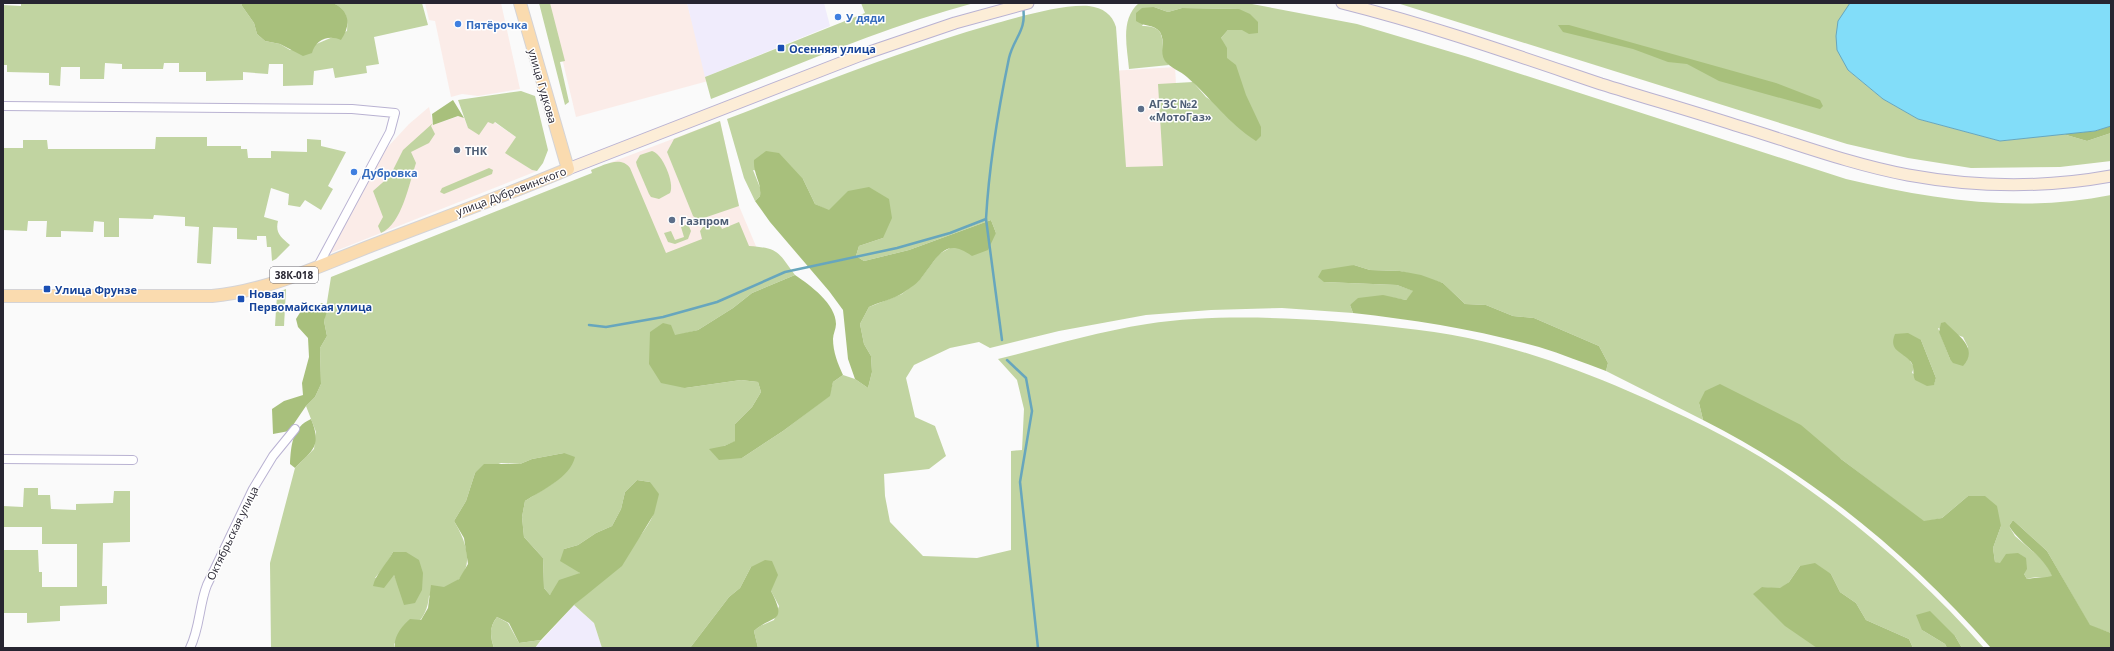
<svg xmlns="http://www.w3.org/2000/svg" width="2114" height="651" viewBox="0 0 2114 651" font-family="'Open Sans',sans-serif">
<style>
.commercial{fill:#fbece8}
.built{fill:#f0ecfc}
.green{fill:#c1d4a1;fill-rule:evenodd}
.forest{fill:#a8c07c}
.water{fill:#82ddf9;stroke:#67a6bd}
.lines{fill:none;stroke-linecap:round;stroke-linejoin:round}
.stream{stroke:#67a6bd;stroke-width:2.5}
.minor-casing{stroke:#b9b2d2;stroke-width:10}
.secondary-casing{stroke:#b9b2d2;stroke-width:13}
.primary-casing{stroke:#d4d3d6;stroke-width:14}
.minor{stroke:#fff;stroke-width:8}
.secondary{stroke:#fcedd7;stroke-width:11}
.primary{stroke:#fadbaf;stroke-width:12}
.shop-dot{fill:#3f7fe0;stroke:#fff;stroke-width:1.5}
.transit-dot{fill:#1a4fb4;stroke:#fff;stroke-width:1.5}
.service-dot{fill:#5c6f8a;stroke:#fff;stroke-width:1.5}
.labels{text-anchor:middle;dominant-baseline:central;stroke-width:3;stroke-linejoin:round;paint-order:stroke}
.shield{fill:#fff;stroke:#68666f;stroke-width:1}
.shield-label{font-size:10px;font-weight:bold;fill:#272531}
.shop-label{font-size:11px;font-weight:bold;fill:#366cbe;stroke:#fff;text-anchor:start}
.transit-label{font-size:11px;font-weight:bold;fill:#164399;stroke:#fff;text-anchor:start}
.street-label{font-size:11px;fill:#272531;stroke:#fff}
.service-label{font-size:11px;font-weight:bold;fill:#4e5e75;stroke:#fff;text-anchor:start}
</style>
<rect width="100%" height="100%" fill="#fafafa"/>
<g class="commercial">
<path d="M425,3H501L520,89L478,96L462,94L451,97L435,21L429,20Z"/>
<path d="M549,3H687L708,81L576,117Z"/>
<path d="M1175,67L1181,167L1102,172L1095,72Z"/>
<path d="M429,107L433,125L459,116L464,118L468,128L488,121L494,122L516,137L506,153L532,170L537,171L323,256L371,165L409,124Z"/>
<path d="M720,121L739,206L766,270L657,312L591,170Z"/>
</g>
<g class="built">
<path d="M687,3H824L830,26L705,77Z"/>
<path d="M574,605L594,623L602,648H535Z"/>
</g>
<g class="green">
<path d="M21,3H242V6L254,23L257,34L265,41L280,44L290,50L314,45L347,31C348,17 347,10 333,3H422L428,25L374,37L379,64L366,66L367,73L335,78L333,68L314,71L313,85L283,86V64H269L268,74L243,72V80L206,81V72H179V63H164L163,69H122V64L105,63L104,79H80V67H61L60,86L49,85V73L7,72V65H3V5L21,6Z"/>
<path d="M539,3H550L565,61L560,62L569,102L565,105Z"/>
<path d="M861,3H974C884,27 798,65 711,99L705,77L865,13Z"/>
<path d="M1139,3L1252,4L1357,24L1468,57L1846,179C1933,200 2022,213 2111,195V633L2090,626L2047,551L2013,520L2009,526L2015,536L2045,562L2053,577C2044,578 2036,576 2027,579L2024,574L1995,562L1993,548L2001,526L1968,496L1942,518L1924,522L1841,459L1699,403L1703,420L1606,371L1608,363L1599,346L1534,318L1513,316L1486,305L1465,304L1443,283L1400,271L1370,270L1354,265L1324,282L1397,285L1414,291L1406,300L1383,296L1350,305L1353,313L1282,308L1211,310L1146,315L1059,331L990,348L979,342L950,348L914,365L906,378L915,417L935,426L946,456L929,469L884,474L885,496L890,522L923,556L977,558L1011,550V451L1022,450L1024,409L1017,380L998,359C1047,347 1096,332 1147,324C1206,315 1272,317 1332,321C1377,325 1423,329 1468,338C1522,349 1577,369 1628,391C1683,415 1739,441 1788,475C1860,524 1926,582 1984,648H1962L1955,636L1922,630L1945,644L1947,648H1913L1909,639L1866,620L1856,603L1840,592L1831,574L1800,566L1789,582L1780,589L1762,587L1817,648H758L754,631L760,626L774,620L779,606L771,591L751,567L740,588L729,597L690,648H602L594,623L574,605C595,587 643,540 653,515C656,508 651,491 650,482L637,480L625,492L621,509L612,526L596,533L578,545L564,549L580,573L550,595L544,588L543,558L524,537L522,517L525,501L555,482L564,453L532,459L520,464L501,463L475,473L466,501L454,521C464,538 475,562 459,579C452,586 437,591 429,596C427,621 412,628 394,644L395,648H271L270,563L295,468L314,449L316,432L306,406L315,397L321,384L320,348L327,336L324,321L331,277L592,173L591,170C603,166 620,155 630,168L666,253L702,239L700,231L703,227L718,220L722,229L739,222L749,246C779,248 778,252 795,275L752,293L733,308L698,330L675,336L685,388L741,380L758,382L761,392L752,407L735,424L736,441L724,446L742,458L783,431L829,396L833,382L843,375L855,379L868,388L872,372L871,356L864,344L860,324L869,307L902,294L921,278L939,254L950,248H962L996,233L991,220L909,250L864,261L856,256L859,246L883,238L815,204L803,179L753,170L761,190L760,196L755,201L744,178L727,119C816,85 905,49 997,23C1022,16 1064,4 1089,6C1103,8 1112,14 1116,27L1126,167L1163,166L1158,84L1193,82L1206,97L1233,115L1221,38L1228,30H1242L1239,9L1182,8L1168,12L1154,7L1142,26C1174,26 1155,49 1169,65L1129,69C1127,46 1120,19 1139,3ZM1938,328L1963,337L1968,347L1966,362L1950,359ZM1921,340L1936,378L1934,384L1912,373L1914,367L1910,361ZM393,552L400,589L394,575L375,578L387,563Z"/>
<path d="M1397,3H1850L1848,70L1883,99L1918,119L2000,141L2063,134L2087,141L2111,133V161L2060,167L1971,168L1908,158L1847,144Z"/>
<path d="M521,91L535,96L548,150L543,163L537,171L532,170L505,153L516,137L495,122L493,124L488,122L479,135L468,128L458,100Z"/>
<path d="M720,121L739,206L698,220L693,216L667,152L674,139Z"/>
<path d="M433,123L431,126L435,134L429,143L411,152L416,163C409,184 402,224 381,233L378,226L383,217L373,191L390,176L403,150Z"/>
<path d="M156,137H207V146H241V149H247L248,158H271V151L307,152V139L321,140V146L346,152L328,186L333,189L321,210L305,200L300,207L288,205L289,194L271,188L264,217L278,221C275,233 281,237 290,245L276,259L272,261L271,247H267L266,236H257V240L237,239V228L213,227L211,264L197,263L199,227L185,226V217L154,215L153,219L119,218V237H104V222L94,221L93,232L61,231V237H46L47,221H28L27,231L3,230V148H23V140H47L48,149H155Z"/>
<path d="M652,151C662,153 675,183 670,193L659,199L651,197L649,194L637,166L636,162L640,155Z"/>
<path d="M489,168L493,170L492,174L444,194L440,192L442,188Z"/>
<path d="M688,224L691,231L688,239L675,244L668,242L664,233L671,231L675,240L684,237L681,227Z"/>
<path d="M286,289L284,326H275L277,295L278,292Z"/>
<path d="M24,488H38V495H50L51,509L76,510V504L113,503L114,491H130V542L103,543L102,586H107V604L60,606V621L27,623V613H3V550H38L39,572H42V587H77V544H42V527H3V506L23,507Z"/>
<path d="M497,617L508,623L519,643L541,640L535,648H494C490,635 489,628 497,617Z"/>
</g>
<g class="forest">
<path d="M242,3C255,3 328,0 335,4C351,12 350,27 341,40C329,34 315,40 312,53L303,56L280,44L265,41L257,34L254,23L242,6Z"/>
<path d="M1154,7L1168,12L1182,8L1239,9L1250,14L1258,22V33L1249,34L1242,30H1228L1221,38L1227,48V58L1236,65L1246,95L1261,127V136L1256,141C1228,123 1212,99 1187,77C1181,71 1170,68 1165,61C1159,52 1166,42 1160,32C1154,24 1144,27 1136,21V13L1142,8Z"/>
<path d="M1558,25H1569L1776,83L1820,100L1823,106L1820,109L1719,81L1687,64L1668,62L1633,49L1563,32Z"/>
<path d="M453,100L464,118L458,116L433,125L432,114Z"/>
<path d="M2111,126V133L2087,141L2063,134L2095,131Z"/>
<path d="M766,151L779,153L803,179L815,204L829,210L848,191L869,187L889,199L892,218L883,238L859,246L856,256L864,261L909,250L991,220L996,233L988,250L972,256C945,236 938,257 922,277C918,283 910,288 903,293C894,299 879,302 869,307L860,324L864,344L871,356L872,372L868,388L855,379L848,359L843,310L829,291L770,222L755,201L760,196C762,183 753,175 754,160Z"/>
<path d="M1354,265L1370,270L1400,271L1421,275L1443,283L1465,304L1486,305L1513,316L1534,318L1599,346L1608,363L1606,371C1584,363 1562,354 1539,347C1478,330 1416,320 1353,313L1350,305L1358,298L1383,295L1406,300L1413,291L1397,285L1324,282L1318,277L1322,270Z"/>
<path d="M795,275C810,285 836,304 836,324C836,329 833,334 833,339C833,352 838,364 843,375L833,382L830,396L783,431L742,458L719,460L709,449L724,446L735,441V424L752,407L761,392L758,382L741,380L685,388L661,383L649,364L650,332L663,323L671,325L675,335L698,330L733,308L752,293Z"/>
<path d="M322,303L328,308L324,321L327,336L320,348L321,384L315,397L306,406L289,431L273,434L272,409L284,401L303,395L302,383L309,357L308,338L298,327L296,319L301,311Z"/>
<path d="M1945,322C1956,334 1980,348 1963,366L1953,363L1950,359L1939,332L1941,323Z"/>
<path d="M1908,333L1921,340L1936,378L1934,385L1927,386L1915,380C1912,373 1915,367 1911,362C1902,351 1888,351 1895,334Z"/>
<path d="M1720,384L1801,425L1841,459L1924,521L1942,518L1968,496H1985L1997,506L2001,526L1993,548L1995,562L2000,563L2006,554L2018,553L2026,558L2027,569L2024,574L2027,579C2036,577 2044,578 2052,576C2042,554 2022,546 2009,526L2013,520L2047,551L2090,625L2111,633V648H1991C1910,556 1813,475 1703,420L1699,403L1705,391Z"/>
<path d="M311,419C322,446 313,450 295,468L290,464C291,446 292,427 311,419Z"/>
<path d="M564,453L575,457C570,478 542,490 525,501L522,517L524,537L543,558L544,588L550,595L559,580L580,573L560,561L564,549L578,545L596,533L612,526L621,509L625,492L637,480L650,482L659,494L654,514L622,566L574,605L541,640L519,643L509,623L497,617C489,627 490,636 494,648H395C393,637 402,626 410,619L421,620L428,608L431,585L444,587L459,579L468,564L464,538L454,521L466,501L475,473L484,464H520L532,459Z"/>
<path d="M393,552H406L419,560L423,573L422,590L415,603L404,605L394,575L384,588L373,586C376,573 387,564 393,552Z"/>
<path d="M765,560L772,561L778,575L771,591C788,624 773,614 754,631L758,648H690L729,597L740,588L751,567Z"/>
<path d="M1815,563L1831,574L1840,592L1856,603L1866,620L1909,639L1913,648H1817L1785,626L1753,594L1762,587L1780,588L1789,582L1800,566Z"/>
<path d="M1930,611L1955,636L1962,648H1947L1945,644L1922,630L1916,615Z"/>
</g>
<path class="water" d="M1850,3H2111V126L2095,131L2000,141L1918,119L1883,99L1848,70L1837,50L1836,36L1838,21Z"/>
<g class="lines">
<g class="stream">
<path d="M986,219L1002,340"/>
<path d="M589,325L606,327L663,317L717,302L785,272L897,248L950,233L986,219C989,166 998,111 1009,58C1014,37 1027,31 1023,7"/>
<path d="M1007,360L1026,378L1032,411L1020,482L1038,648"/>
</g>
<g class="minor-casing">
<g id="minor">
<path d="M3,106L352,109L395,113L390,132L318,266"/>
<path d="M3,459L133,460"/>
<path d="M190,648C200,628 199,605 207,585L253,489L273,456L295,429"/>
</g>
</g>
<g class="secondary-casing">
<g id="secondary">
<path d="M1342,3C1430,25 1515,55 1601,84C1646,98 1691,111 1735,125C1792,142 1849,164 1908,175C1974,187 2045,188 2111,176"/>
<path d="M568,169L861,55L955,23L1028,3"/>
</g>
</g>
<g class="primary-casing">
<path id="primary" d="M3,296H212C268,291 321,265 373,245C438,220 504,196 568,169L520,3"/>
</g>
<use href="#minor" class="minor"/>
<use href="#secondary" class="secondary"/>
<use href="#primary" class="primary"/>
</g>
<g class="shop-dot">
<circle cx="838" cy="17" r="4"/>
<circle cx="458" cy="24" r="4"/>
<circle cx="354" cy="172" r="4"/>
</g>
<g class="transit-dot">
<rect x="777" y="44" width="8" height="8" rx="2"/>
<rect x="43" y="285" width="8" height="8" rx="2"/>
<rect x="237" y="295" width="8" height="8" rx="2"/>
</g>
<g class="service-dot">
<circle cx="1141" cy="109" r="4"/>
<circle cx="457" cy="150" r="4"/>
<circle cx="672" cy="220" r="4"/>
</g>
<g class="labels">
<rect class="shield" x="270" y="267" width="48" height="16" rx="3"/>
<g class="shield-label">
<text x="294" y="275">38К-018</text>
</g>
<g class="shop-label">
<text x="846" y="17">У дяди</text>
<text x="466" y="24">Пятёрочка</text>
<text x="362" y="172">Дубровка</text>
</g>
<g class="transit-label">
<text x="789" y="48">Осенняя улица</text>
<text x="55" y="289">Улица Фрунзе</text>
<text x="249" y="293">Новая<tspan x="249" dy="13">Первомайская улица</tspan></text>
</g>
<g class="street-label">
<text transform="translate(543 86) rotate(74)">улица Гудкова</text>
<text transform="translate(511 191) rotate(-21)">улица Дубровинского</text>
<text transform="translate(232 533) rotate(-64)">Октябрьская улица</text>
</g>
<g class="service-label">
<text x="1149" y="103">АГЗС №2<tspan x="1149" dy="13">«МотоГаз»</tspan></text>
<text x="465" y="150">ТНК</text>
<text x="680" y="220">Газпром</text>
</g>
</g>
<rect width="2114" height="651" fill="none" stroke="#272531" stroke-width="8"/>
</svg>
